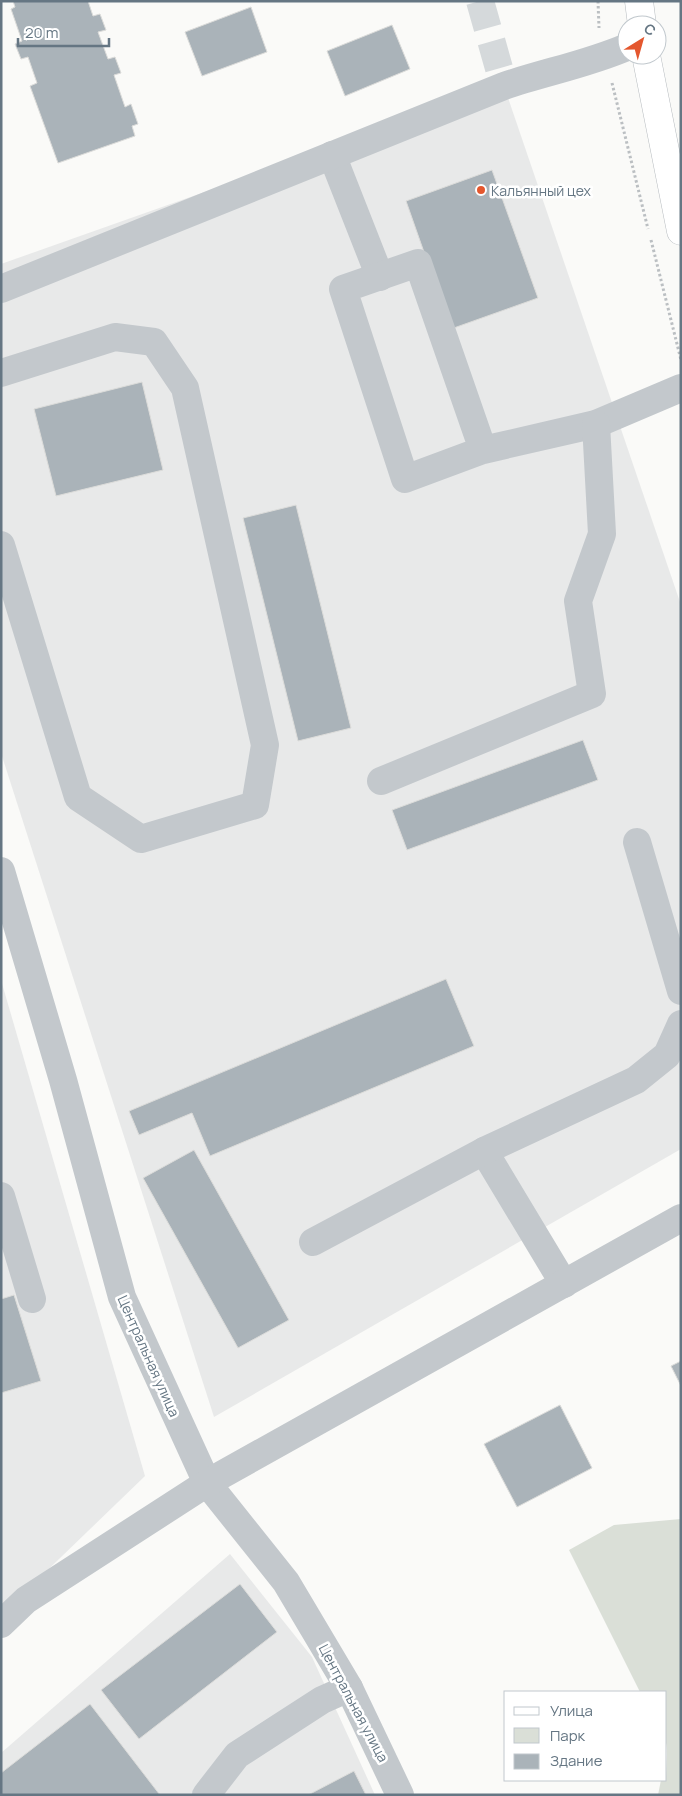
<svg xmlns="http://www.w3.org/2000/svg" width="682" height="1796" viewBox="0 0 682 1796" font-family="Manrope,sans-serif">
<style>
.built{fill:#e8e9e9}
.green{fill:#dadfd7}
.building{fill:#aab3b9;stroke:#dcdcda}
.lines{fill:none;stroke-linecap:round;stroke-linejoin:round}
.minor-tunnel{stroke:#d5d9db;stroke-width:28;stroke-dasharray:28 14;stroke-linecap:butt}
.major-casing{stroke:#b5babe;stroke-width:29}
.path{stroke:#bbbfc2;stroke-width:3;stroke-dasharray:2.5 2.5;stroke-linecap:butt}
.minor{stroke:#c3c8cc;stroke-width:28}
.major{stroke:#fff;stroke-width:28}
.poi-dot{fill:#e4572e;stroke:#fff;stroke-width:2}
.labels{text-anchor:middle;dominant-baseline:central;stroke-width:5;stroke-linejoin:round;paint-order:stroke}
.poi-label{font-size:14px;fill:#657683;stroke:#fff;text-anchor:start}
.street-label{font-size:14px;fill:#657683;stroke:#fff}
</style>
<rect width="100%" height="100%" fill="#fafaf8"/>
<g class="built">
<path d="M504,86L681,605V1149L214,1417L1,753V264Z"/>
<path d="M1,980L145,1476L1,1615Z"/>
<path d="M230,1554L312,1657L375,1795H1V1753Z"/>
</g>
<path class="green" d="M681,1519V1795H658L661,1780H666C666,1771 668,1749 666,1743V1692H640L569,1550L614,1525Z"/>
<g class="building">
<path d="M13,1H88L93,16L100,14L106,30L98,32L108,59L115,57L121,73L114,75L125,107L131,104L138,124L132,126L135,136L58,163L30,86L37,83L28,57L21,59L15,44L22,41L11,9L15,7Z"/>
<path d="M251,7L267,52L202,76L185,32Z"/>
<path d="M392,25L410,69L345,96L327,51Z"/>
<path d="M492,170L538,298L451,329L406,201Z"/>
<path d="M142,382L163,470L56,496L34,409Z"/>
<path d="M296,505L351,728L298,741L243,518Z"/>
<path d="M583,740L598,780L407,850L392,810Z"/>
<path d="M446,979L474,1046L210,1156L192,1113L139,1135L129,1111Z"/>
<path d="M194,1150L289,1320L238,1348L143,1178Z"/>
<path d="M14,1295L41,1381L1,1393V1299Z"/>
<path d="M681,1361V1386L671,1366Z"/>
<path d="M560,1405L592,1468L517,1507L484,1444Z"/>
<path d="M240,1584L277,1632L139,1739L101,1690Z"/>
<path d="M90,1704L160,1795H1V1773Z"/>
<path d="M354,1771L366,1795H308Z"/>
</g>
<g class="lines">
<path class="minor-tunnel" d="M480,1L504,86"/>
<g class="major-casing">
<g id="major">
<path d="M639,1L642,25"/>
<path d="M646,55L681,231"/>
</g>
</g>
<g class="path">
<path d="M598,1L599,28"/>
<path d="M612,83L648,229"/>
<path d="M651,240L681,360"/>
</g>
<g class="minor">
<path d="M332,155L380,277"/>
<path d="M1,289L504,86C545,72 588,64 627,47"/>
<path d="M1,373L115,337L154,342L185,388L265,745L255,805L141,839L78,797L1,545"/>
<path d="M483,450L418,263L343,289L405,479L483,450L596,424L681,388"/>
<path d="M381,781L592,694L578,601L602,534L596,424"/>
<path d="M637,842L681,991"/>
<path d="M1,871L63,1080L122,1297L207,1483L286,1582L349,1688L400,1795"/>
<path d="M484,1151L564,1284"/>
<path d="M1,1196L32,1299"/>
<path d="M313,1242L484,1151L636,1080L667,1055L681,1024"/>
<path d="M1,1624L26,1600L207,1483L681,1218"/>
<path d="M206,1795L237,1755L322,1700L349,1688"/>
</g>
<use href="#major" class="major"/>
</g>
<circle class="poi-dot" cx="481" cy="190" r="5"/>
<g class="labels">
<g class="poi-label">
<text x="491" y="190">Кальянный цех</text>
</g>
<g class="street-label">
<text transform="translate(149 1356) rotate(66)">Центральная улица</text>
<text transform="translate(354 1703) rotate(62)">Центральная улица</text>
</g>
</g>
<rect width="682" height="1796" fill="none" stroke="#657683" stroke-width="5"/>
<rect x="504" y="1691" width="162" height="90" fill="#ffffff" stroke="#c1c8cd"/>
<rect x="514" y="1707" width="25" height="8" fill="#ffffff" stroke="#c1c8cd"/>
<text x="550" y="1716" font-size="15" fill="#657683">Улица</text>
<rect x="514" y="1728" width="25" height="15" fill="#dadfd7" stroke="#c1c8cd"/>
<text x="550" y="1741" font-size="15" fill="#657683">Парк</text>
<rect x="514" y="1754" width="25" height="15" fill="#aab3b9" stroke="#c1c8cd"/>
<text x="550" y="1766" font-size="15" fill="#657683">Здание</text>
<g transform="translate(642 40) rotate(37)"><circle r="24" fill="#ffffff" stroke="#c1c8cd"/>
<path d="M0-4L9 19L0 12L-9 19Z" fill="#e4572e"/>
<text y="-8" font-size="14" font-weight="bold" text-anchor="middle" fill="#657683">С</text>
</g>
<path d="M18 38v8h91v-8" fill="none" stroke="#657683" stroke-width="2.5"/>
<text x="25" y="38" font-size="15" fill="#657683" stroke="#ffffff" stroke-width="4" paint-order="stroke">20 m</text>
</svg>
